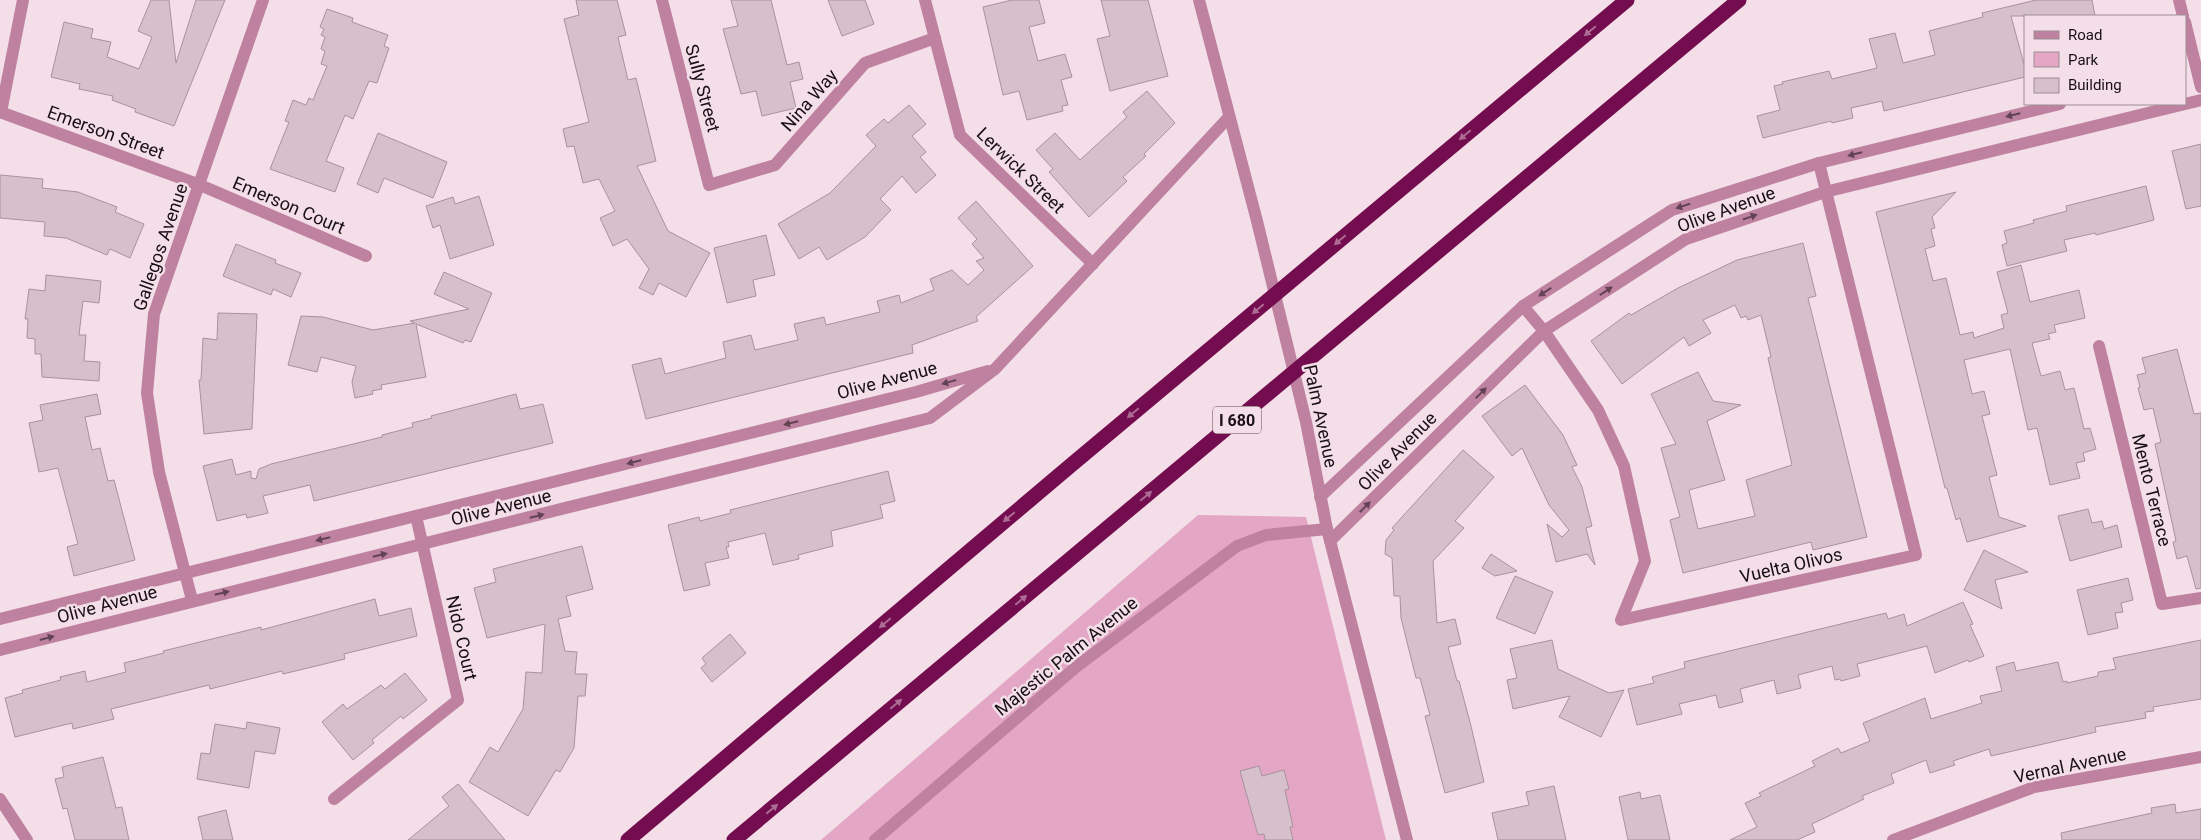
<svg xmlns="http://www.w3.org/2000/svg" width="2201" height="840" viewBox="0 0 2201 840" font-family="Roboto,sans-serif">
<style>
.green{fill:#e3a6c4}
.building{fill:#d6c0cb;stroke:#a8939d}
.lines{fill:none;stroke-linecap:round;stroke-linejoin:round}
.minor{stroke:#be82a0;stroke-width:12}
.motorway{stroke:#740d4f;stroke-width:15}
.oneway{fill:#ae6b94}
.oneway2{fill:#634353}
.labels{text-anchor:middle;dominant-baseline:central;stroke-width:5;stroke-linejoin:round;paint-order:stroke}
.shield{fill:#f4dee8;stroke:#5a4e54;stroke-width:1}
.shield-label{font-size:16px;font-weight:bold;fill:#181014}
.street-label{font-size:18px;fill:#181014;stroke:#f4dee8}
</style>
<rect width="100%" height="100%" fill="#f4dee8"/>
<path class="green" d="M1198,515L1306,517L1386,840H821Z"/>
<g class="building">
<path d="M151,0H169L176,63L196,0H225L174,126L135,112L136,109L112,100L113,96L79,89L80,84L51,77L64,22L93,29L91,38L111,42L107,57L139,69L152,37L138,31Z"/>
<path d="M576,0H617L626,35L618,37L628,80L636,78L656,161L637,166L668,231L710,253L686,297L659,283L653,295L639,288L649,269L627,239L613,246L600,218L615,211L599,179L583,183L574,146L567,147L563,129L589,122L564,19L579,15Z"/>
<path d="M731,0H771L787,65L799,62L803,79L790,82L796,108L762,116L756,91L741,94L723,29L738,26Z"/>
<path d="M828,0H865L874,24L842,36Z"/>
<path d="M1012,0H1039L1045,23L1029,27L1038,61L1065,54L1072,77L1061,80L1068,105L1062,106L1063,111L1027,120L1019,91L1003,95L983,7Z"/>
<path d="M1101,0H1148L1168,76L1110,91L1097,39L1110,36Z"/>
<path d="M2036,0H2092L2095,16H2011L2025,68V77L1884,111L1882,101L1851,108L1853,118L1832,123L1831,121L1763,138L1757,116L1780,110L1774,86L1783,84L1782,82L1829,71L1832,79L1877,68L1869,39L1895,33L1903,63L1935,55L1929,31L1983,17L1982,13Z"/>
<path d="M327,9L353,18L352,22L388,35L384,46L389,48L377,83L369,81L353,119L345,115L326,161L344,168L335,192L270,169L289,122L285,121L293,100L306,105L309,98L313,100L327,66L321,64L325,51L321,49L325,37L321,35L324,29L320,27Z"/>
<path d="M1147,91L1175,123L1144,154L1146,156L1123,177L1127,181L1089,217L1049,172L1053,169L1036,150L1055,133L1080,160L1127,117L1123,112Z"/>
<path d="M909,105L926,124L912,136L926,152L920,157L936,175L916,193L902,176L880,199L891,210L865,237L827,260L819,247L799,259L778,224L830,193L876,146L866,135L884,119L888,123Z"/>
<path d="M378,133L447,162L433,198L384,178L378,193L357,184Z"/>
<path d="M2201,144V206L2186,209L2172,151Z"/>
<path d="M0,175L43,179L42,188L78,192L117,207L115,212L144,224L130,258L110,249L107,255L66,238L44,236L45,222L0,218Z"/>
<path d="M2146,186L2154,220L2096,235L2095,233L2064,240L2067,251L2007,266L2002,245L2007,243L2004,231L2034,223L2033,220L2067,211L2066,206Z"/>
<path d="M1956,192L1932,217L1935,228L1931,229L1935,246L1925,249L1933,281L1946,278L1960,335L1973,332L1974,338L2004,328L2001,315L2008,313L1997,272L2021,265L2030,302L2079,290L2085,318L2054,325L2056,332L2048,334L2050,339L2032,343L2041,376L2060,371L2065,390L2074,388L2084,429L2090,428L2096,449L2083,453L2085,461L2076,463L2080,478L2050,485L2037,428L2028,430L2010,349L1964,360L1972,394L1984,391L1990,414L1982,416L1997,475L1989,477L1999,517L2026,526L1967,542L1960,518L1956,520L1947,488H1945L1876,212Z"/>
<path d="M479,196L494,245L450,259L440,225L433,228L426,206L453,197L455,204Z"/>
<path d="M976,201L1033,266L976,317L978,321L912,345L913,353L646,419L632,365L661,358L665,374L726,358L723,342L751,335L755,350L798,340L794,324L824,317L826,325L880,312L877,301L899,295L901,303L934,290L930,279L952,270L968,285L984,270L976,261L984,258L972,244L977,239L958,218Z"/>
<path d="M766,235L775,275L753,280L756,296L727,303L714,248Z"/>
<path d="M1803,243L1816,296L1808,298L1867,537L1813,550L1811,542L1683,573L1670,520L1680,517L1661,448L1676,444L1651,394L1698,372L1713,401L1741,405L1707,421L1725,480L1689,490L1698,529L1755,516L1746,480L1792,465L1768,358L1771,357L1761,315L1748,320L1746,316L1741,318L1735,305L1703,320L1711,333L1689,346L1684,337L1622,384L1591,341L1629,313L1631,315L1678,288L1737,260Z"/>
<path d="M236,244L276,260L275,263L301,273L291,297L273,289L271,295L223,276Z"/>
<path d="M444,272L492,293L471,342L465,340L463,343L416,324L426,377L381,385L382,389L372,391L373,394L355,398L352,382L356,366L321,357L317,372L288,365L301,316L323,317L373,330L415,323L410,321L469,309L434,294Z"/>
<path d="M46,275L101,281L99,303L83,301L79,335H86L84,361L100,362L99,381L42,377L41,354H35V339L27,338L28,319H25L29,289L45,291Z"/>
<path d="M218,313L257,314L252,429L204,434L199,380H201L203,338L217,340Z"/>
<path d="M2177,349L2194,414L2201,413V588L2196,589L2187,556L2177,559L2173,542L2176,541L2155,444L2161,442L2153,408L2144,410L2138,388L2140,387L2137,375L2146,373L2142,358Z"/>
<path d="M1525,385L1563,435L1577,465L1572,467L1582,487L1592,526L1586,528L1595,565L1587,554L1556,562L1547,524L1562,537L1569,530L1549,505L1522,448L1512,456L1482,416Z"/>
<path d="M97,394L101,414L85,417L92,450L100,448L108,481L114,480L135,560L74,576L67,547L78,544L58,468L39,472L29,423L43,420L40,405Z"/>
<path d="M516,394L520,409L543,404L553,443L314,501L310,485L263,496L268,513L247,518L246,514L217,521L203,466L232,459L236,475L251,471V478L256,479L259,469L271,464L382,437V435L413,427L412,423L432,418L431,416Z"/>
<path d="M1463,450L1494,477L1455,521L1464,528L1433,561L1437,623L1455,619L1461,644L1448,647L1457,681H1459L1471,726L1484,782L1445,793L1425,716L1430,715L1420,678H1416L1401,618L1400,596H1394L1392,558L1385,554L1386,540L1394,530L1392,528Z"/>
<path d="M888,471L895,501L880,505L883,518L831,531L833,546L798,555L799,559L773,565L765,533L728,542L729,547H726L729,558L705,563L710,585L684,591L668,525L699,517L700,521L731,513L730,510Z"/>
<path d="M2088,509L2092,523L2102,521L2104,529L2117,525L2122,547L2070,561L2058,516Z"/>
<path d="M582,546L593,589L566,596L571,616L558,619L565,651L577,652L575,674H587L585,696H578L574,748L560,772L556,770L528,816L469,782L490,747L498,752L523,709L526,672L542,673L545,624L487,638L474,588L496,582L493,569Z"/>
<path d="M1984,550L2028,572L1995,580L2002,609L1964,590Z"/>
<path d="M1491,554L1517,571L1495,576L1482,568Z"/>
<path d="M1515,576L1553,592L1535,634L1496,618Z"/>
<path d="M2128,578L2133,600L2121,603L2123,612L2115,613L2118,628L2088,635L2077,590Z"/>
<path d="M375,599L379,616L411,608L417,636L344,654L345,659L283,674L282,671L210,689L209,685L111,709L114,719L73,729L72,723L15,737L5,698L23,693L22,690L61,680L60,677L85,671L87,682L126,672L124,663L164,653L163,651L261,627V630Z"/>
<path d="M1963,602L1973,624L1970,625L1984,656L1969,662L1968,660L1935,673L1927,646L1857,664L1860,676L1841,681L1840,679L1835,680L1832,666L1798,675L1801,688L1777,694L1774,680L1740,689L1743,702L1719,708L1716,695L1679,704L1682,714L1637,725L1628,689L1654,683L1652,677L1685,668L1684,662L1886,613L1888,619L1904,614L1907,626Z"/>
<path d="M730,634L746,653L712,682L701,668L706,664L702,658Z"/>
<path d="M1552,640L1558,669L1609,693L1624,690L1601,737L1559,717L1570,696L1513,709L1507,680L1517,678L1510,649Z"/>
<path d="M2201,640V699L2153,707L2154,711L2145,712L2146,718L2095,727L2096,732L1991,756L1989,749L1953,761L1955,765L1930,773L1926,760L1891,774L1894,783L1862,796L1864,799L1812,824L1815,832L1797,840H1730L1757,827L1745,803L1761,796L1759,793L1815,766L1812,761L1838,748L1841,753L1870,741L1863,723L1925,698L1931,719L1982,703L1980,696L2002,691L1996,667L2014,662L2016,671L2058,662L2063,682L2067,681V683L2098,676V672L2116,669L2113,658Z"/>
<path d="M405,673L427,700L403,719L401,716L372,740L374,743L353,760L322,722L343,704L347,709L381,685L385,689Z"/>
<path d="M247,722L280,728L275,754L255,751L249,788L197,779L201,753L210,754L215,724L246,729Z"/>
<path d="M103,757L116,808L122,807L129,840H75L67,808L63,809L55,779L64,777L62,767Z"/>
<path d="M1259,766L1262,776L1284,770L1289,789L1285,790L1293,827H1290L1293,840H1265L1264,834L1258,835L1240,771Z"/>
<path d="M458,784L505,840H408L449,806L442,797Z"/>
<path d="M1554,786L1566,840H1498L1492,813L1529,805L1526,792Z"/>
<path d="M1640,792L1641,799L1660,795L1670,840H1628L1619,797Z"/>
<path d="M2175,804L2176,813L2201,809V840H2062L2061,833L2152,813L2151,808Z"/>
<path d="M226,810L233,840H203L198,817Z"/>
</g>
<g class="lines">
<g class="minor">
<path d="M662,0L709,185L775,165L865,63L935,38"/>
<path d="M925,0L960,135L1093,264"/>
<path d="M1199,0L1257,221L1306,422L1327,529L1407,840"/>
<path d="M2179,0L2183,16"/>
<path d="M2185,22L2201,87"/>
<path d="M0,112L200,185L366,256"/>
<path d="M1,112L23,0"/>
<path d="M1523,306L1544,331L1598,410L1624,466L1645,561L1621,620L1916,555L1819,163"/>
<path d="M2099,346L2162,604L2201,598"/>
<path d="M1320,497L1523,306L1672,210L1819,163L2060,104"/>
<path d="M1330,541L1544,331L1686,239L1825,192L2201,100"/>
<path d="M192,600L159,472L147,393L154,314L263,0"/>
<path d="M0,619L916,392L988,371"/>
<path d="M0,650C309,570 620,495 930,418L995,369L1228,118"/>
<path d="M0,799L27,840"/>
<path d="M334,799L458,700L416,516"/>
<path d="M875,840L1076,667L1237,546L1266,535L1327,529"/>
<path d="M1893,840L2034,787L2201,757"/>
</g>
<g class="motorway">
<path d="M628,840L1070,466L1627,0"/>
<path d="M734,840L1739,0"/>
</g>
</g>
<defs><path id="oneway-solid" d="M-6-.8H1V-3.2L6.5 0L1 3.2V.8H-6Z" transform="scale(1.25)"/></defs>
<g class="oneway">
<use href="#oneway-solid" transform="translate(1590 31) rotate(140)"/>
<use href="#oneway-solid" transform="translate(1465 135) rotate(140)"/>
<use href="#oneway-solid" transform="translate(1340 240) rotate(140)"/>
<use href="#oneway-solid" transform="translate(1258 309) rotate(140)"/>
<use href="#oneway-solid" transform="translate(1133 413) rotate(140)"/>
<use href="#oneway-solid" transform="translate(1146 496) rotate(-40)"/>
<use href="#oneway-solid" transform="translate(1009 517) rotate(140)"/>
<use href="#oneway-solid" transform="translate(1021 600) rotate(-40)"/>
<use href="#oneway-solid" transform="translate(885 623) rotate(140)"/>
<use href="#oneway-solid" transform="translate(896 704) rotate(-40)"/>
<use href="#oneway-solid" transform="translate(772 809) rotate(-40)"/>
</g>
<g class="oneway2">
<use href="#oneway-solid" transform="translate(2013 115) rotate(166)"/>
<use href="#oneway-solid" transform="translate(1855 154) rotate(166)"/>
<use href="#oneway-solid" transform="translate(1683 206) rotate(162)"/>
<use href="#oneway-solid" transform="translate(1750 217) rotate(-19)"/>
<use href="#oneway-solid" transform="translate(1606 291) rotate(-33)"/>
<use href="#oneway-solid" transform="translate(1545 292) rotate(147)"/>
<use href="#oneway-solid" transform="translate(949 382) rotate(164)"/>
<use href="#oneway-solid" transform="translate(1481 393) rotate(-45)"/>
<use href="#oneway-solid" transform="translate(791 423) rotate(166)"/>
<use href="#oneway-solid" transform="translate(634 462) rotate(166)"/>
<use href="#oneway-solid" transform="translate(1365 507) rotate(-45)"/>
<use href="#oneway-solid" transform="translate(537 516) rotate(-14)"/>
<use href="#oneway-solid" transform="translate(323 539) rotate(166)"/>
<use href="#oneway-solid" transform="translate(380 555) rotate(-13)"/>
<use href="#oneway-solid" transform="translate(222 593) rotate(-13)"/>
<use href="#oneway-solid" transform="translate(47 638) rotate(-15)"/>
</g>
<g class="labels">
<rect class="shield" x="1213" y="406.5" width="48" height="27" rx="4"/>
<g class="shield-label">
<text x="1237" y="420">I 680</text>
</g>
<g class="street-label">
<text transform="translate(703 88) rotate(75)">Sully Street</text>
<text transform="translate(809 100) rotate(-49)">Nina Way</text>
<text transform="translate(106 132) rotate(20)">Emerson Street</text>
<text transform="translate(1021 170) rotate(44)">Lerwick Street</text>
<text transform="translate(289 205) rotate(23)">Emerson Court</text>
<text transform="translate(1726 209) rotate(-20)">Olive Avenue</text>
<text transform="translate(160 247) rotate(-71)">Gallegos Avenue</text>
<text transform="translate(887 380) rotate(-15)">Olive Avenue</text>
<text transform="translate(1321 416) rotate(78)">Palm Avenue</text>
<text transform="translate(1397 451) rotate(-45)">Olive Avenue</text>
<text transform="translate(2152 490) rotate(76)">Mento Terrace</text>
<text transform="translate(501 507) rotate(-14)">Olive Avenue</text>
<text transform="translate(1791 565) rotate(-13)">Vuelta Olivos</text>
<text transform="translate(107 604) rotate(-15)">Olive Avenue</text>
<text transform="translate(462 638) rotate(77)">Nido Court</text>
<text transform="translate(1066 656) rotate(-39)">Majestic Palm Avenue</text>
<text transform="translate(2070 765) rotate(-12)">Vernal Avenue</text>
</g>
</g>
<rect x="2024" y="15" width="162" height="90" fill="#f4dee8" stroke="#9c8c93"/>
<rect x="2034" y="31" width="25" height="8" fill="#be82a0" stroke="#9c8c93"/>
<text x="2068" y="40" font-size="15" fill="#181014">Road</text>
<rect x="2034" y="52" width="25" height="15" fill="#e3a6c4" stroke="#9c8c93"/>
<text x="2068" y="65" font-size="15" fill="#181014">Park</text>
<rect x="2034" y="78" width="25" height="15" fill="#d6c0cb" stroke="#9c8c93"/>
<text x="2068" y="90" font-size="15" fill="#181014">Building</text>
</svg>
